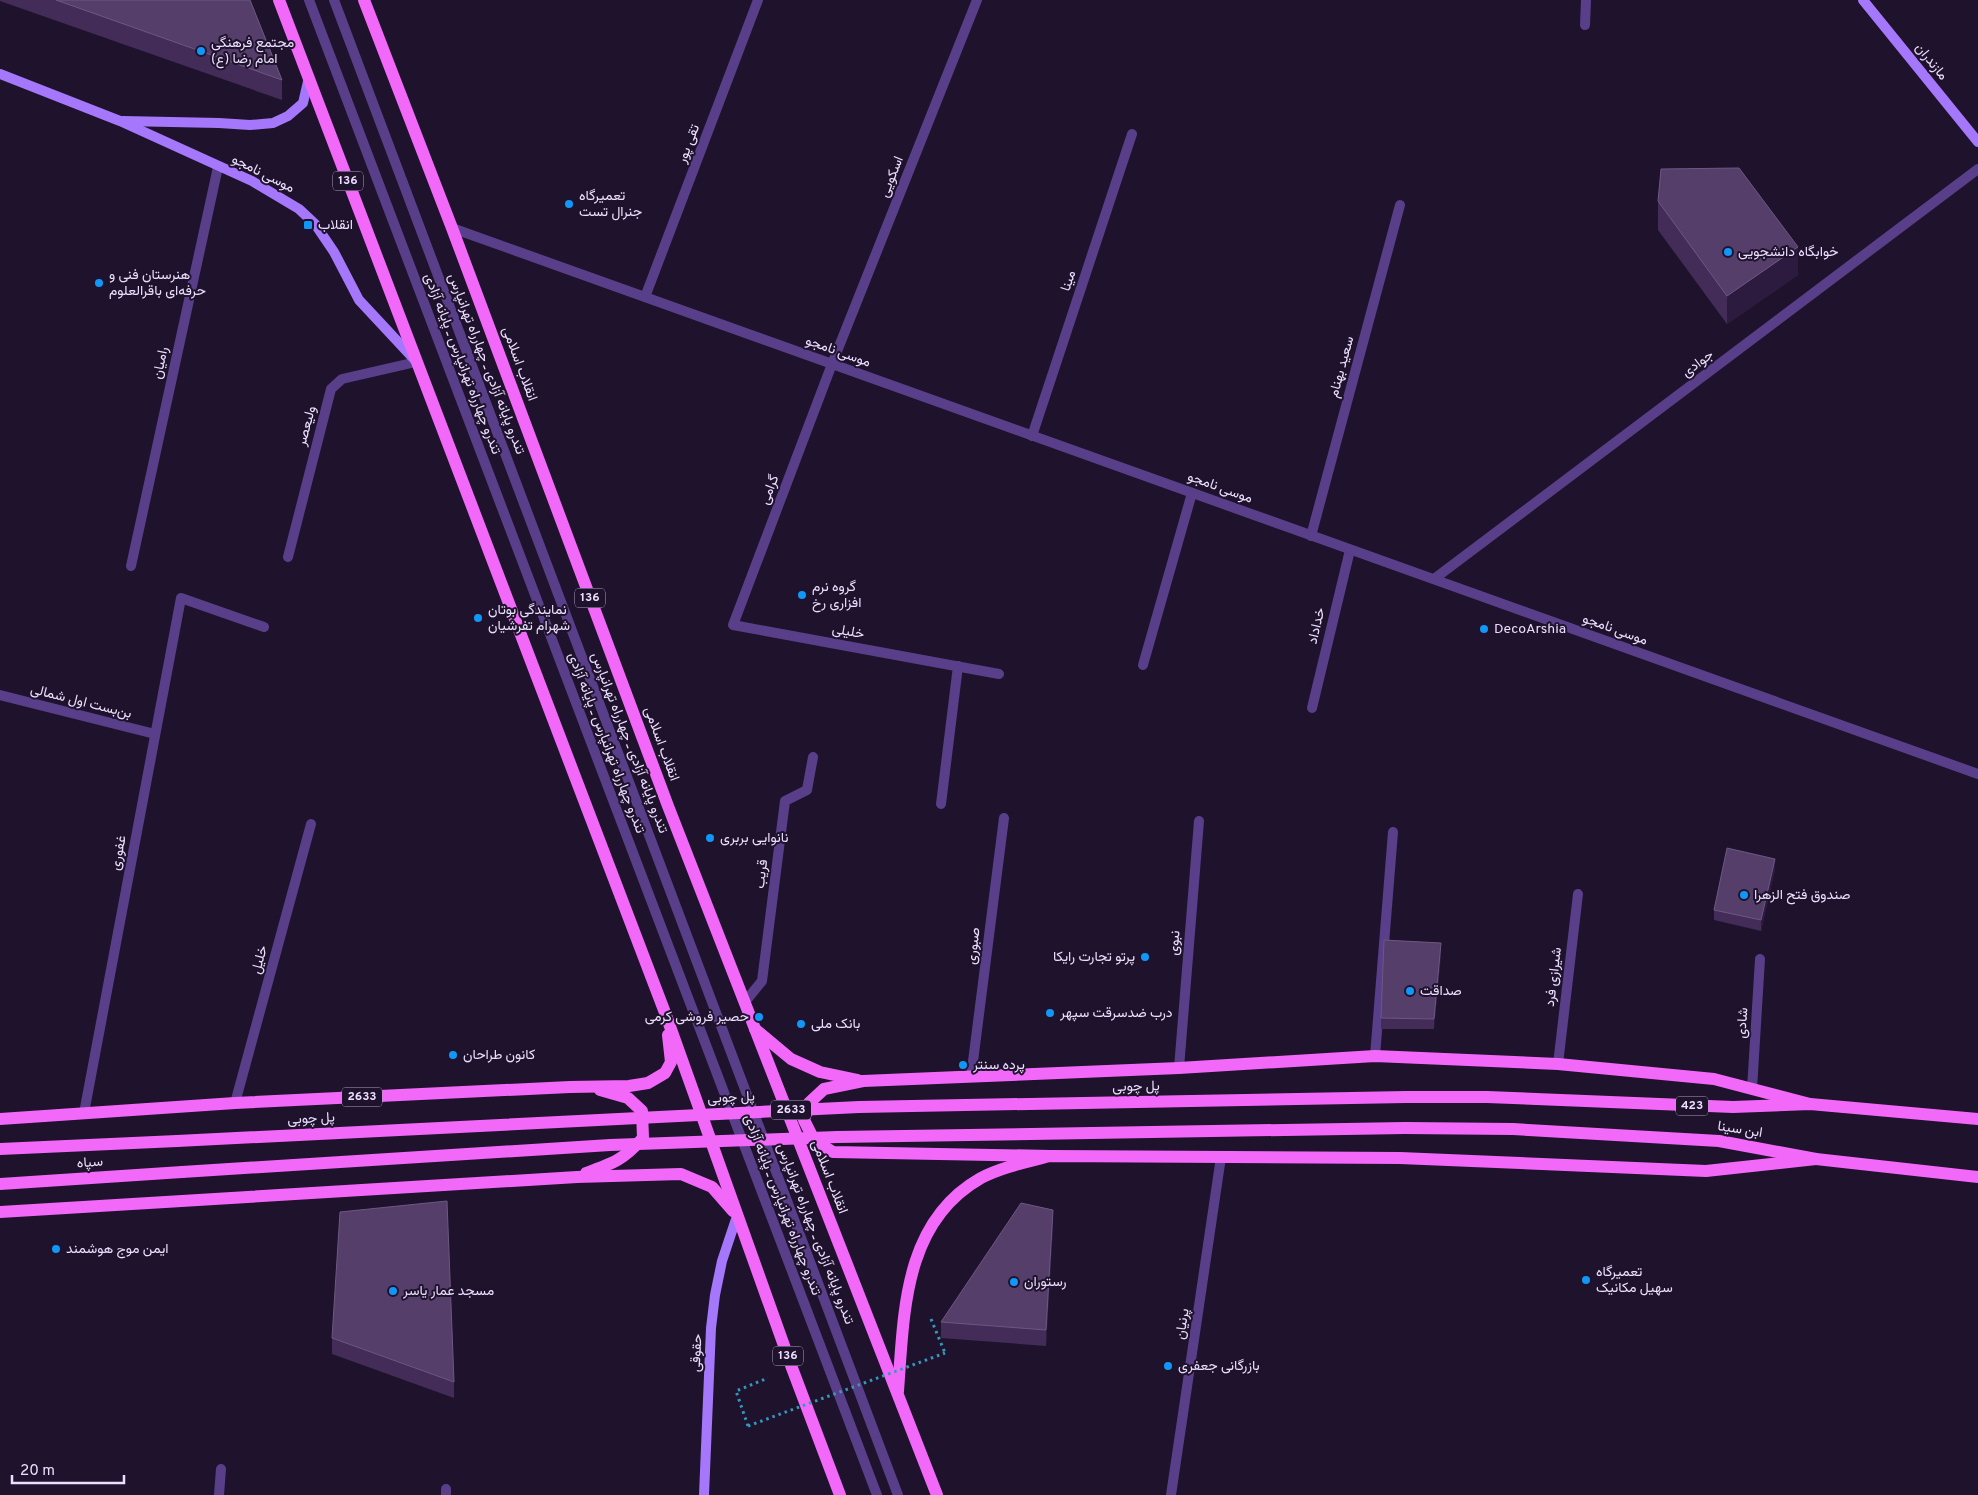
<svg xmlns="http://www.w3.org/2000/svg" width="1978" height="1495" viewBox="0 0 1978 1495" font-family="Overpass,Vazirmatn,sans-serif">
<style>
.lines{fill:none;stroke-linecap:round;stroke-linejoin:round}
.path{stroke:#3598bb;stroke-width:3;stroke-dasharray:2.5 4;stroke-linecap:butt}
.service{stroke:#593f89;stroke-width:10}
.minor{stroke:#593f89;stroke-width:10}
.tertiary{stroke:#593f89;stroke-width:10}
.secondary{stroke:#a578fb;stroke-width:10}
.primary{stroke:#f269fa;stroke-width:12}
.path-bridge{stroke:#3598bb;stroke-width:3;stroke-dasharray:2.5 4;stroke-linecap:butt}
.primary-bridge{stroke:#f269fa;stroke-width:12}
.wall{fill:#432c58}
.shaded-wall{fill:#2d1a3f}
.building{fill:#553f6a;stroke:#6d5881}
.poi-dot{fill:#1097f8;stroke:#1f122c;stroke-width:2}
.labels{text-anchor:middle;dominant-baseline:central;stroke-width:4;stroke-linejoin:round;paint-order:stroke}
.shield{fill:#1f122c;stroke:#aea1bf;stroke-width:1}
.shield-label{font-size:12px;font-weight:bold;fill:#ecdefe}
.poi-label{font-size:14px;fill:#ecdefe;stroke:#1f122c;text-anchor:start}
.street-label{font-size:14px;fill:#ecdefe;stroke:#1f122c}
</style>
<rect width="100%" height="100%" fill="#1f122c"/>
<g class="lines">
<g class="path">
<path d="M931,1319L945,1353"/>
<path d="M748,1426L736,1391L768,1378"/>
</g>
<g class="service">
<path d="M309,0L877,1495"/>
<path d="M334,0L898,1495"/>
</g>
<g class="minor">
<path d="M1585,25L1586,0"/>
<path d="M645,297L758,0"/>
<path d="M832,364L733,625L999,674"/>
<path d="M1032,436L1132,134"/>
<path d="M1311,536L1400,205"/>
<path d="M288,557L331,389L342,379L416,362"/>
<path d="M131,566L218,167"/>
<path d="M1434,579L1978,169"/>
<path d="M1143,665L1192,493"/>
<path d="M0,695L155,734"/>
<path d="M1312,708L1350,550"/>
<path d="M941,804L958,666"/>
<path d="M744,1003L762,981L785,801L807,790L813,757"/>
<path d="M1375,1056L1393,832"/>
<path d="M1558,1064L1578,894"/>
<path d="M1179,1068L1199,821"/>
<path d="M971,1077L1004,818"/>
<path d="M1752,1089L1760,959"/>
<path d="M235,1103L311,824"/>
<path d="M84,1113L181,598L264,627"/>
<path d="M219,1495L221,1469"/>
<path d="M446,1495V1489"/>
<path d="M1171,1495L1221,1157"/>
</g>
<g class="tertiary">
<path d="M452,228L1978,774"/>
<path d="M832,364L977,0"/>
</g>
<g class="secondary">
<path d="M1863,0L1978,142"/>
<path d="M0,74L120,121L252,181L299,209L315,224L334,252L359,300L414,359"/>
<path d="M123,121L219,123L250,125L273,123L288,116L303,103L309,77"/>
<path d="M704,1495L711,1328L715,1295L722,1261L737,1216"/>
</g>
<g class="primary">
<path d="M279,0L667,1018L792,1368L840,1495"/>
<path d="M364,0L452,228L668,806L937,1495"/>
<path d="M755,1029L791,1059L820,1072L858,1080"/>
<path d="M1406,1097H1487L1733,1107L1810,1104L1978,1119"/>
<path d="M0,1119L235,1103L570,1087L629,1086L648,1083L665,1073L671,1062L668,1035"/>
<path d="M1405,1128L1513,1129L1719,1141L1816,1159L1978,1177"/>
<path d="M0,1149L177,1141"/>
<path d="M1050,1156L833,1152L814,1140L804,1120L809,1103L824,1089L863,1081L1179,1068L1375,1056L1558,1064L1714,1079L1810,1104"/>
<path d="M586,1173C614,1163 623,1160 643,1138L642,1111L628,1098L600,1090"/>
<path d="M0,1184L182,1172"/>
<path d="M0,1212L577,1177L681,1174L712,1187L733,1211"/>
<path d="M898,1391C904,1313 903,1222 981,1178C1002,1167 1027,1162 1050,1156L1400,1158L1706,1171L1816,1159"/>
</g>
<path class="path-bridge" d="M748,1426L945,1353"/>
<g class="primary-bridge">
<path d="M177,1141L859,1107L1406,1097"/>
<path d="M182,1172L610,1145L837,1137L1405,1128"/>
</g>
</g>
<g class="wall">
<path d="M0,0H250L282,80V100L0,1Z"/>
<path d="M1658,201L1798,275L1727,324L1658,230Z"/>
<path d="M1775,869L1761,931L1714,920V910Z"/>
<path d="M1441,954L1434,1029H1381V1018Z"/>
<path d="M1053,1226L1046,1346L941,1338V1322Z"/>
<path d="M332,1338L454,1382V1398L332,1354Z"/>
</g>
<g class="shaded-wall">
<path d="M1798,247V275L1727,324V296Z"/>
<path d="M1775,859V869L1761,931V920Z"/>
<path d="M1441,943V954L1434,1029V1019Z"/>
<path d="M1053,1210V1226L1046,1346V1330Z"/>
</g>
<g class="building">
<path d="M56,0H250L282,80Z"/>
<path d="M1739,168L1798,247L1727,296L1658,201L1661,169Z"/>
<path d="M1727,848L1775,859L1761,920L1714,910Z"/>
<path d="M1384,940L1441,943L1434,1019L1381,1018Z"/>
<path d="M447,1201L454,1382L332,1338L340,1212Z"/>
<path d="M1021,1203L1053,1210L1046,1330L941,1322Z"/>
</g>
<g class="poi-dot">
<circle cx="201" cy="51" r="5"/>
<circle cx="569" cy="204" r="5"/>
<rect x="303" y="220" width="10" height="10" rx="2.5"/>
<circle cx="1728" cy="252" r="5"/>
<circle cx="99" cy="283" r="5"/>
<circle cx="802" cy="595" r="5"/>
<circle cx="478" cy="618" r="5"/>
<circle cx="1484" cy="629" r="5"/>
<circle cx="710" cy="838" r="5"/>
<circle cx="1744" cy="895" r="5"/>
<circle cx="1145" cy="957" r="5"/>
<circle cx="1410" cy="991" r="5"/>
<circle cx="1050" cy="1013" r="5"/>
<circle cx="759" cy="1017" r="5"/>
<circle cx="801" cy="1024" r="5"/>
<circle cx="453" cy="1055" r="5"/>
<circle cx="963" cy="1065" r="5"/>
<circle cx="56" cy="1249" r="5"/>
<circle cx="1586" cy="1280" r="5"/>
<circle cx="1014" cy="1282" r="5"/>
<circle cx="393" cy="1291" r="5"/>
<circle cx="1168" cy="1366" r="5"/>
</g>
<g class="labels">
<g class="shield">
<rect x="333" y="171.5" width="30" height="19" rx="4"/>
<rect x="575" y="588.5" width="30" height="19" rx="4"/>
<rect x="342" y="1087.5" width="40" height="19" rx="4"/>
<rect x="1676" y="1096.5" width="32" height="19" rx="4"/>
<rect x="771" y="1100.5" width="40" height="19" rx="4"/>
<rect x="773" y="1346.5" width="30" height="19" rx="4"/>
</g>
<g class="shield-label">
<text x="348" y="181">136</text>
<text x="590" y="598">136</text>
<text x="362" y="1097">2633</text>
<text x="1692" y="1106">423</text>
<text x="791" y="1110">2633</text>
<text x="788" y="1356">136</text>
</g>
<g class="poi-label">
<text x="211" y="43">مجتمع فرهنگی<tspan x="211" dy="16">امام رضا (ع)</tspan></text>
<text x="579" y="196">تعمیرگاه<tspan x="579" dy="16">جنرال تست</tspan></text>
<text x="318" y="225">انقلاب</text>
<text x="1738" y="252">خوابگاه دانشجویی</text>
<text x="109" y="275">هنرستان فنی و<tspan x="109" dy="16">حرفه‌ای باقرالعلوم</tspan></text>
<text x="812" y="587">گروه نرم<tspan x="812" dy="16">افزاری رخ</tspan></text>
<text x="488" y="610">نمایندگی بوتان<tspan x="488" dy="16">شهرام تفرشیان</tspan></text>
<text x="1494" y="629">DecoArshia</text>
<text x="720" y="838">نانوایی بربری</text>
<text x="1754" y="895">صندوق فتح الزهرا</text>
<text x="1135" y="957" text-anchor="end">پرتو تجارت رایکا</text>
<text x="1420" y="991">صداقت</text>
<text x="1060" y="1013">درب ضدسرقت سپهر</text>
<text x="749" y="1017" text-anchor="end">حصیر فروشی کرمی</text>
<text x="811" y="1024">بانک ملی</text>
<text x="463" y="1055">کانون طراحان</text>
<text x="973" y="1065">پرده سنتر</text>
<text x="66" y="1249">ایمن موج هوشمند</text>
<text x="1596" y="1272">تعمیرگاه<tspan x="1596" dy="16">سهیل مکانیک</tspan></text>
<text x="1024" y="1282">رستوران</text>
<text x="403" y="1291">مسجد عمار یاسر</text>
<text x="1178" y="1366">بازرگانی جعفری</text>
</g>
<g class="street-label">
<text transform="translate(1931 62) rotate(51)">مازندران</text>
<text transform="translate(689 144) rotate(-69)">تقی پور</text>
<text transform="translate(263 174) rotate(27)">موسی نامجو</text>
<text transform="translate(892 177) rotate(-68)">اسکویی</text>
<text transform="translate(1069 281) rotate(-72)">مینا</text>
<text transform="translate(838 352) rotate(20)">موسی نامجو</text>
<text transform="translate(161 363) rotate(-78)">رامیان</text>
<text transform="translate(462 364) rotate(69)">تندرو چهارراه تهرانپارس ـ پایانه آزادی</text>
<text transform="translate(486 364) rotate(69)">تندرو پایانه آزادی ـ چهارراه تهرانپارس</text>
<text transform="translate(519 364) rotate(70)">انقلاب اسلامی</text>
<text transform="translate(1698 364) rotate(-37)">جوادی</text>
<text transform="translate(1342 367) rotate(-75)">سعید بهنام</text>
<text transform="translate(307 426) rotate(-75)">ولیعصر</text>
<text transform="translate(1220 488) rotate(20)">موسی نامجو</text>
<text transform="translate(770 490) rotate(-69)">گرامی</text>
<text transform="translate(1317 626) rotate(-77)">خداداد</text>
<text transform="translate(1615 630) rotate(20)">موسی نامجو</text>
<text transform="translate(848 632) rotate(10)">خلیلی</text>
<text transform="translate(81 702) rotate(14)">بن‌بست اول شمالی</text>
<text transform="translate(606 743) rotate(69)">تندرو چهارراه تهرانپارس ـ پایانه آزادی</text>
<text transform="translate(629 743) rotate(69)">تندرو پایانه آزادی ـ چهارراه تهرانپارس</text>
<text transform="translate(661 744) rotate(70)">انقلاب اسلامی</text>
<text transform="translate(119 853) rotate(-79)">غفوری</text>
<text transform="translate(762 874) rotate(-83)">قریب</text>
<text transform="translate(1175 943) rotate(-85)">نبوی</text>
<text transform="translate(974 946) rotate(-83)">صبوری</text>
<text transform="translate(260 960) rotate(-75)">خلیل</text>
<text transform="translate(1554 977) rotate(-83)">شیرازی فرد</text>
<text transform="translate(1743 1023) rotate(-86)">شادی</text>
<text transform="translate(1136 1087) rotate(-1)">پل چوبی</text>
<text transform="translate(731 1098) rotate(-3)">پل چوبی</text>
<text transform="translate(311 1119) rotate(-3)">پل چوبی</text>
<text transform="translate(1740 1130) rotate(9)">ابن سینا</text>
<text transform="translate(90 1163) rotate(-4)">سپاه</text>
<text transform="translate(829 1177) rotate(69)">انقلاب اسلامی</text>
<text transform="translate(782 1205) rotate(69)">تندرو چهارراه تهرانپارس ـ پایانه آزادی</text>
<text transform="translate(815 1234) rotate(69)">تندرو پایانه آزادی ـ چهارراه تهرانپارس</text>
<text transform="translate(1183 1324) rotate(-82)">پرنیان</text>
<text transform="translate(697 1353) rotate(-87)">حقوقی</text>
</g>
</g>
<path d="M12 1475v8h112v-8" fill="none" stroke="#ecdefe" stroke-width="2.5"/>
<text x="20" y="1475" font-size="15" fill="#ecdefe" stroke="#1f122c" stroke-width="4" paint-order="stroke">20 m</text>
</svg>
